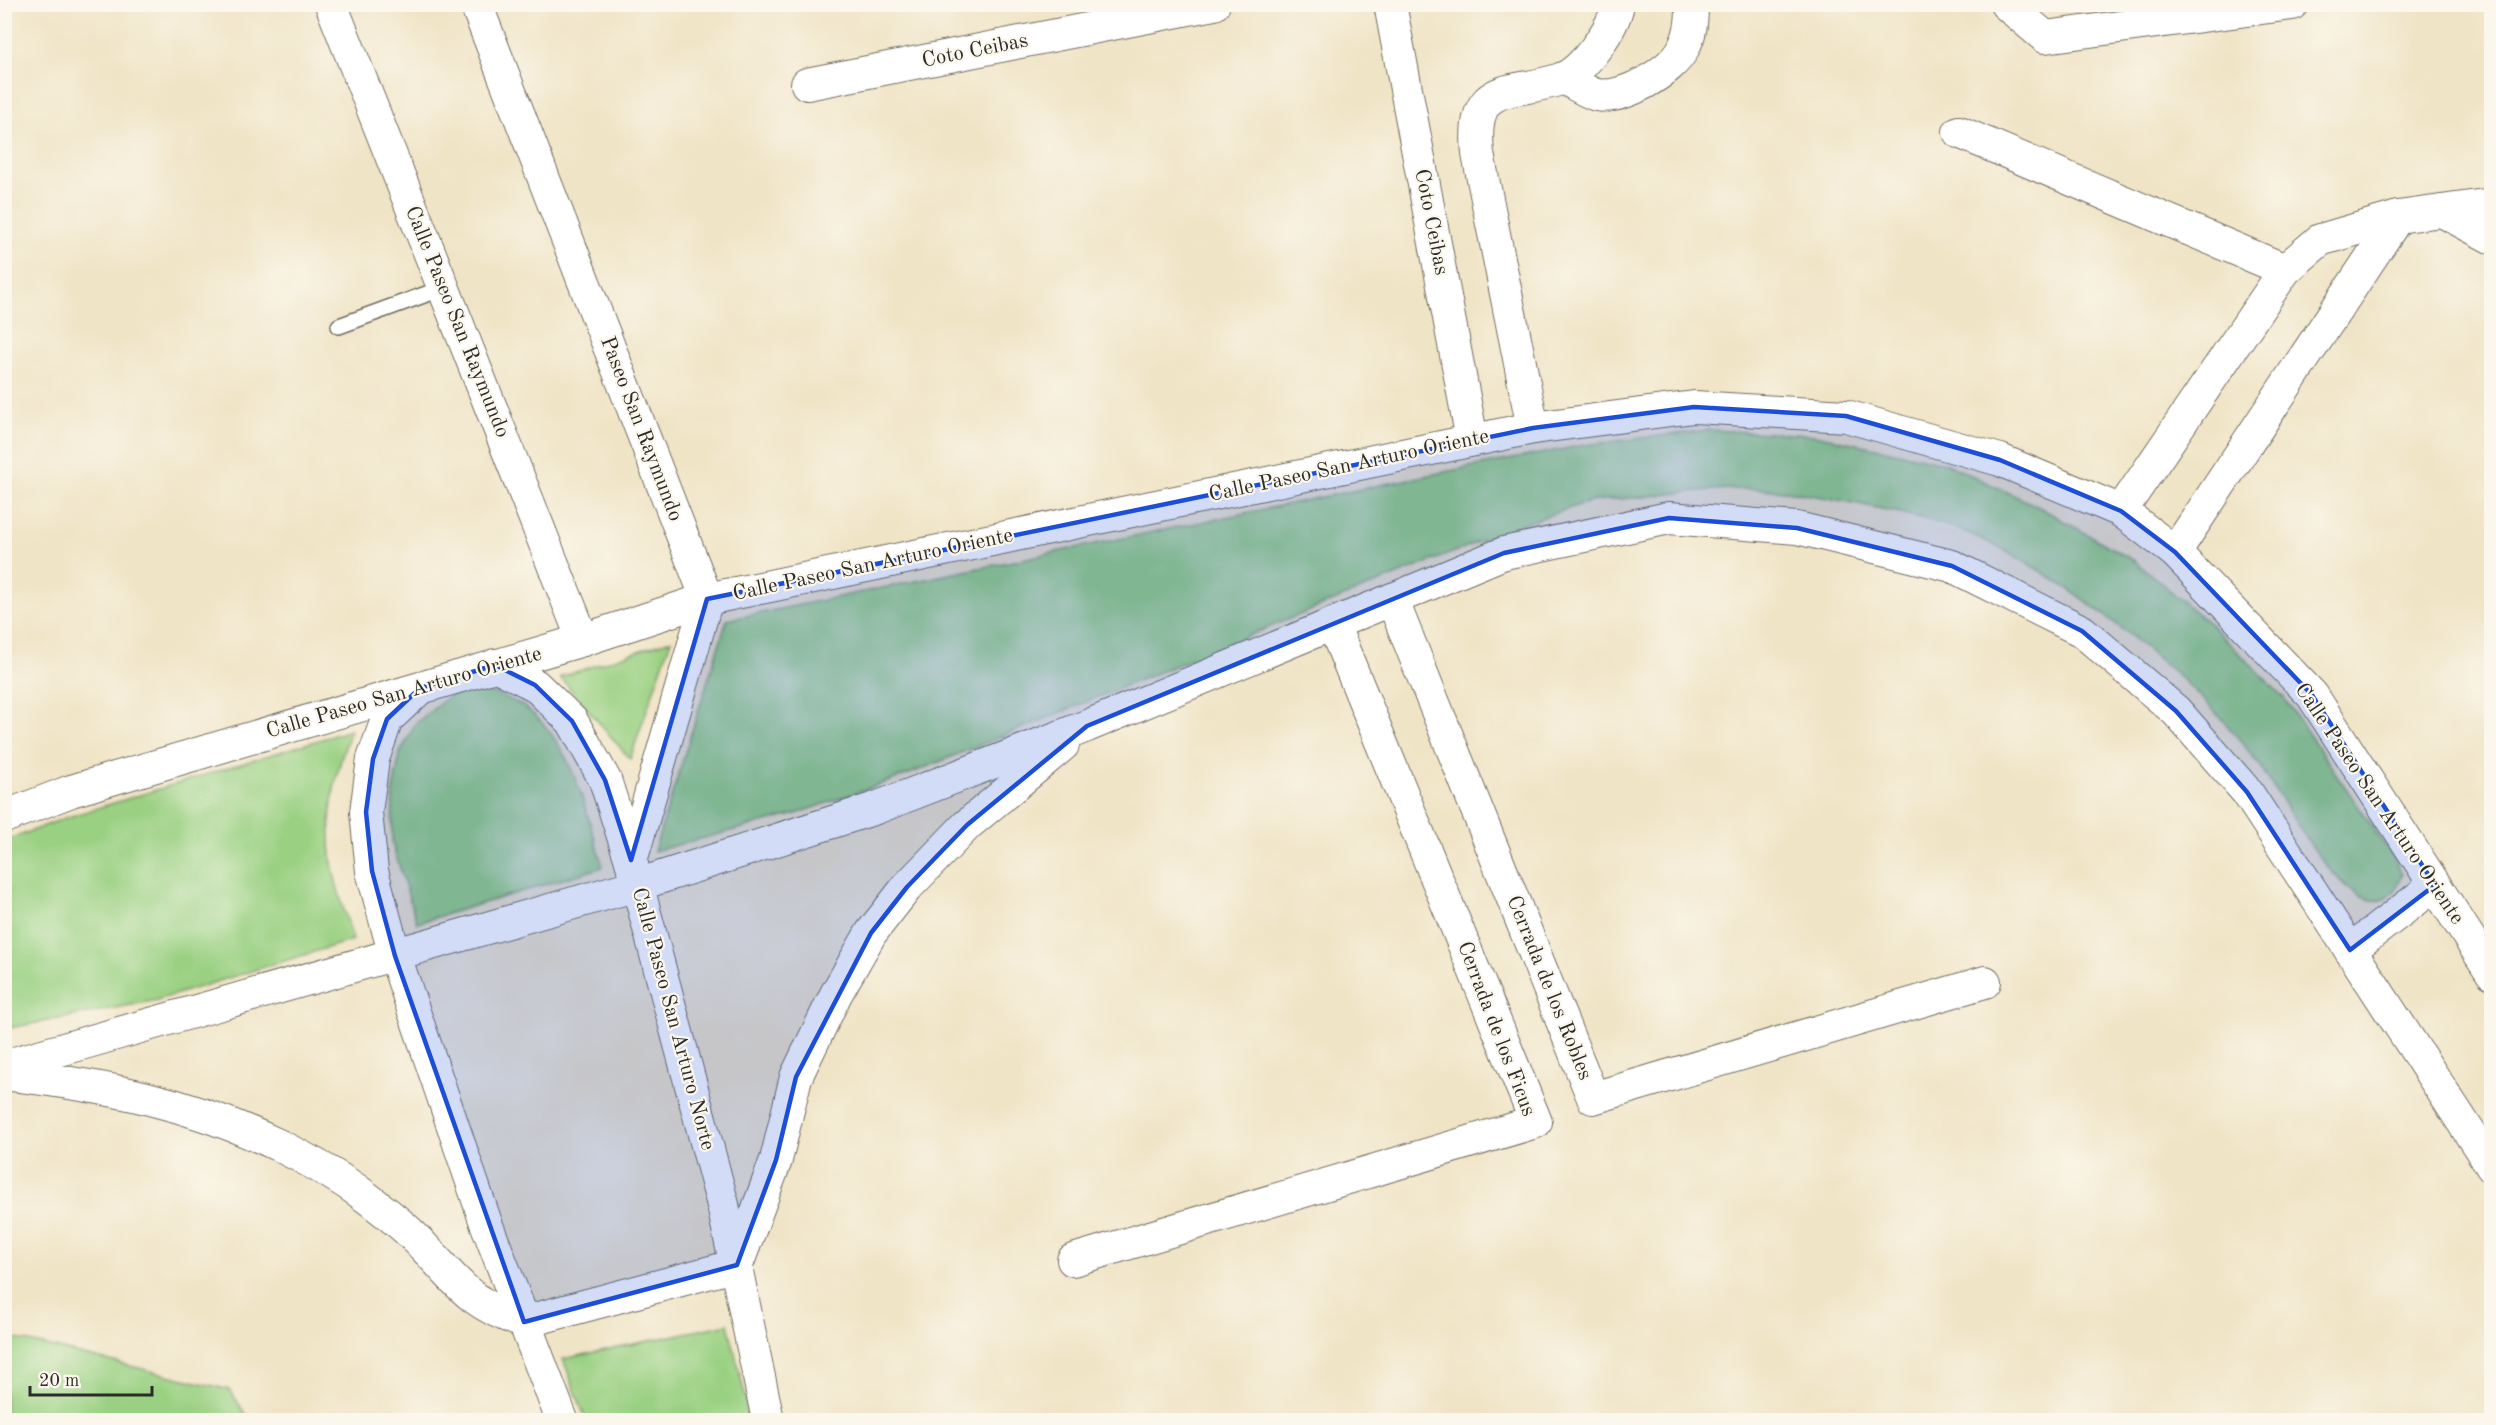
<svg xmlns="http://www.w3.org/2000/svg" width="2496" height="1425" viewBox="0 0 2496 1425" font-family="'Old Standard TT',serif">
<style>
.green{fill:#99d081;stroke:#627e56;stroke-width:1.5}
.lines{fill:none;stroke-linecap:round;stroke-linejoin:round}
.lane-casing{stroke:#706c61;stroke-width:18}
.street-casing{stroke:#706c61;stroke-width:34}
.lane{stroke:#fff;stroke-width:15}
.street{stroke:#fff;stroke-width:32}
.marked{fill:#1d4ed8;fill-opacity:0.2;stroke:#1d4ed8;stroke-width:4.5;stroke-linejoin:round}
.labels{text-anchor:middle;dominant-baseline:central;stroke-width:4.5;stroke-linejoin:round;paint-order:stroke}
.street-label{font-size:21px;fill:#2b2b2b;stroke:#fbf7ec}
</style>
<rect width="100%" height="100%" fill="#fbf7ec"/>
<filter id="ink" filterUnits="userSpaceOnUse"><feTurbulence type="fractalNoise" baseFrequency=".0167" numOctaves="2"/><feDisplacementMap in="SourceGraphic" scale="12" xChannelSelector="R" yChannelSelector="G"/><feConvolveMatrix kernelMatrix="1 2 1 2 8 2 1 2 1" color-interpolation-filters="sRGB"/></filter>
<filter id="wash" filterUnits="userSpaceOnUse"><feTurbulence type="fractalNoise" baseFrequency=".008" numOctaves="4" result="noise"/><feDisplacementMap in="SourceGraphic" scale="24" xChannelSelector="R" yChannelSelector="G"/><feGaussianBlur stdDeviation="1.35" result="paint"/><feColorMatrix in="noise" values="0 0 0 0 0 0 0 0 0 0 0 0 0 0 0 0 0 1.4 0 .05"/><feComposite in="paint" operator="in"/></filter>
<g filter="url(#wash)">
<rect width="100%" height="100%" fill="#f0e4c6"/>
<g class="green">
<path d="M1709,430L1815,435L1945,463L2039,507L2135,561L2211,625L2284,698L2393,857L2402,874C2397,893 2386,906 2365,898C2328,886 2281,795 2257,762C2228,723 2192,686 2154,655C2101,610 2041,566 1977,537C1950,525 1920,518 1891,511C1853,503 1815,494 1776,490C1735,486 1685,492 1643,497C1626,499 1607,499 1590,502C1567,508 1543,518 1520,525L909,774L796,814L654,851L727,620L1434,474L1585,445Z"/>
<path d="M671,640L630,759L560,677Z"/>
<path d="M488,691C500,696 516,700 526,708C574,745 586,812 603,867L417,923L392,843L393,790L400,753L416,723L452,694Z"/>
<path d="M351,730C335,772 325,817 332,863C336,888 346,915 353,940L157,1000L5,1029V841L65,818Z"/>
<path d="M728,1324L751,1420H586L563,1359Z"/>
<path d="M5,1336L230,1390L249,1420H5Z"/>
</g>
</g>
<g filter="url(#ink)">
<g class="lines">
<g class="lane-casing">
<path id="lane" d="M339,326L443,288"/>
</g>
<g class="street-casing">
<g id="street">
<path d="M331,4L583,640"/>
<path d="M476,4L707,599L631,861"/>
<path d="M1390,4L1472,440"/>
<path d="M2006,4L2045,37L2292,4"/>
<path d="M1563,78C1574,83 1586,92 1597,95C1623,100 1671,72 1683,49C1691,34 1692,21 1692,4"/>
<path d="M807,84L1214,4"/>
<path d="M1959,132L2285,270"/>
<path d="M2442,211L2492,238"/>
<path d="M1533,428L1478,154C1471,78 1508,97 1561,79C1583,72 1614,27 1618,4"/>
<path d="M2121,511L2285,270L2320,240L2398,217L2492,204"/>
<path d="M2175,552L2398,217"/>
<path d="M1392,599L1593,1098L1985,982"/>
<path d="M495,665L535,685L572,721L605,780L631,861L723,1205L768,1420"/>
<path d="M417,691L387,719L373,759L366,812L372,871L395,956L486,1223L562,1420"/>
<path d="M4,817L71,791L583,640L707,599L1533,428L1694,407L1846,416L2000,460L2121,511L2175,552L2312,695L2492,973"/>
<path d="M2350,950L2435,885"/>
<path d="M4,1066L637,885L876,808L1087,726L1504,553L1669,518L1797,528L1952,566L2082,631L2176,711L2247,792L2492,1167"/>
<path d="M4,1074C106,1086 186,1101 280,1146C308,1160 337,1175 362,1194C378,1206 394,1218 408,1231C452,1272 461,1302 524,1322L737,1265L776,1160L796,1077L836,994L871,933L907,887L967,825L1063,745"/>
<path d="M1073,1260L1536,1122L1333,624"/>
</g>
</g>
<use href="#lane" class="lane"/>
<use href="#street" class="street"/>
</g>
</g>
<path class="marked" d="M1694,407L1846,416L2000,460L2121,511L2175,552L2312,695L2435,885L2350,950L2247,792L2176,711L2082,631L1952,566L1797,528L1669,518L1504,553L1087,726L967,825L907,887L871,933L796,1077L776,1160L737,1265L524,1322L395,956L372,871L366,812L373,759L387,719L420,688L495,665L535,685L572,721L605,780L631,860L707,599L1533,428Z"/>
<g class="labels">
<g class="street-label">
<text transform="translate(975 51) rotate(-11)">Coto Ceibas</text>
<text transform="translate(1431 222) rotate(79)">Coto Ceibas</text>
<text transform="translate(457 322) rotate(68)">Calle Paseo San Raymundo</text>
<text transform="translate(641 429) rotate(69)">Paseo San Raymundo</text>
<text transform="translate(1349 466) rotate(-12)">Calle Paseo San Arturo Oriente</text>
<text transform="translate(873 565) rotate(-12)">Calle Paseo San Arturo Oriente</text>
<text transform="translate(404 693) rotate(-16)">Calle Paseo San Arturo Oriente</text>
<text transform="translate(2379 804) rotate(56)">Calle Paseo San Arturo Oriente</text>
<text transform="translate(1549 988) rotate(68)">Cerrada de los Robles</text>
<text transform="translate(673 1019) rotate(75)">Calle Paseo San Arturo Norte</text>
<text transform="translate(1496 1029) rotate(69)">Cerrada de los Ficus</text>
</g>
</g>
<rect width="2496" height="1425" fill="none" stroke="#fbf7ec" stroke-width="24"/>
<path d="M30 1386v9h122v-9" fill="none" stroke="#2b2b2b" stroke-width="3"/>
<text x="39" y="1386" font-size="18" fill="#2b2b2b" stroke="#fbf7ec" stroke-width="4.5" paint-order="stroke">20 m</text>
</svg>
